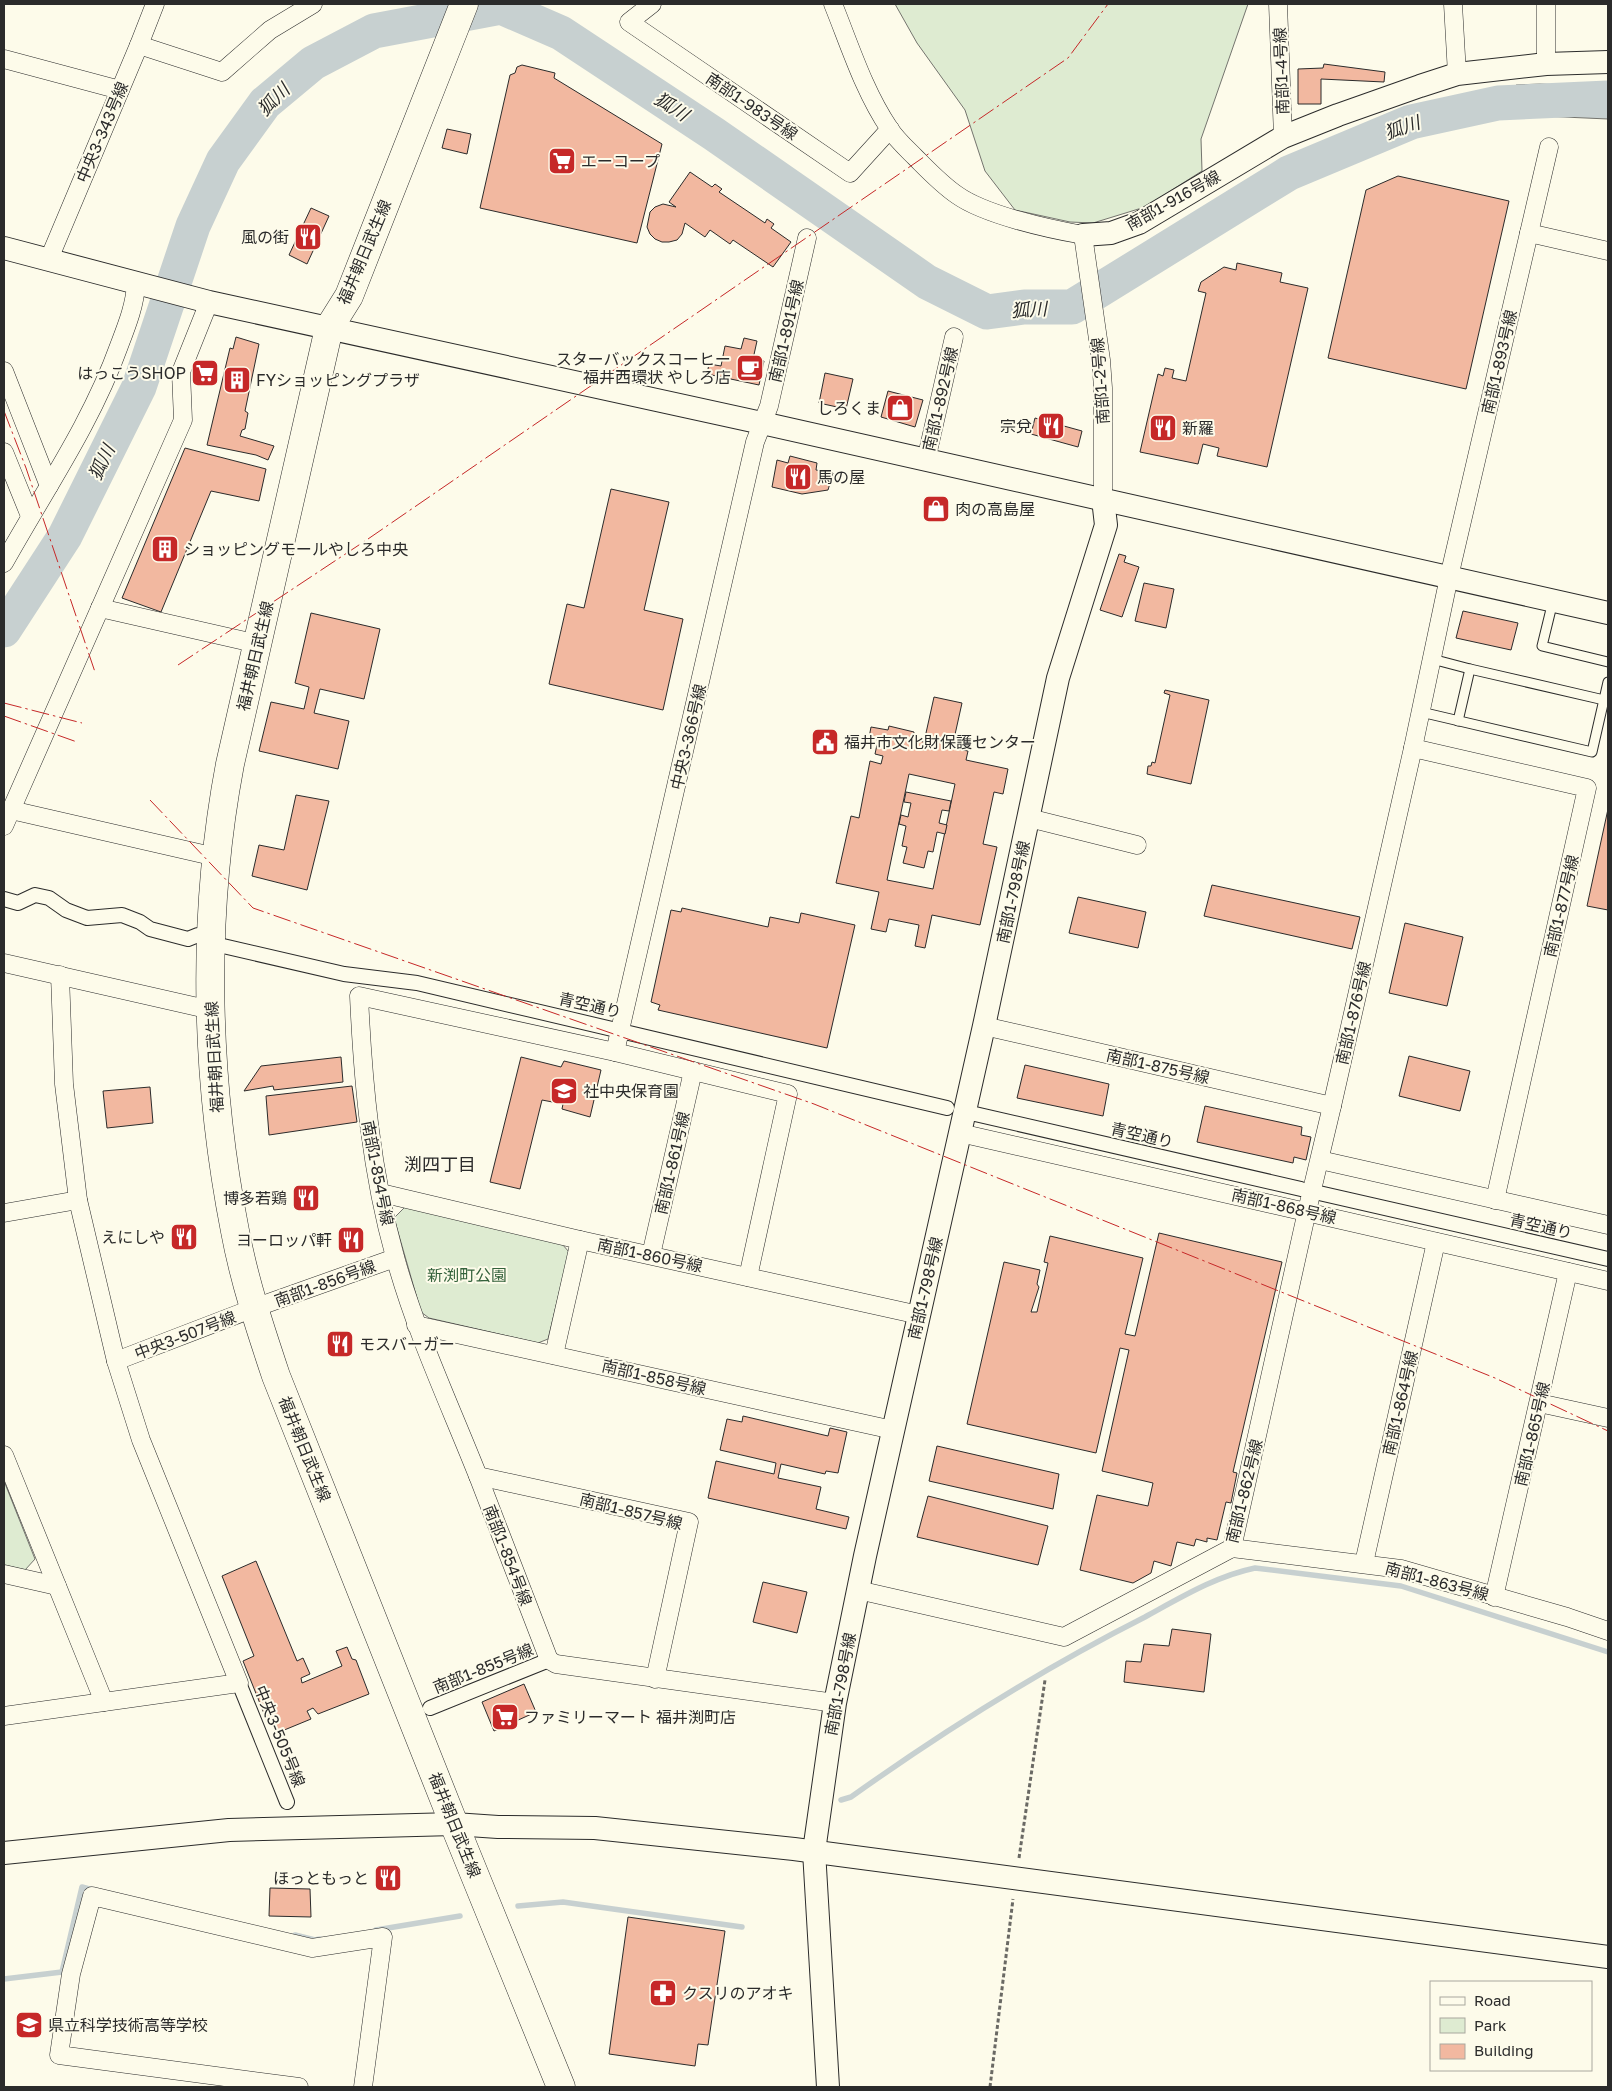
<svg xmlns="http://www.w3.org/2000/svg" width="1612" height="2091" viewBox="0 0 1612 2091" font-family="'Golos Text','Noto Sans JP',sans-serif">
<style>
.green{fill:#deebd1;stroke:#74746e}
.water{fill:#c7d0d0;stroke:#74746e}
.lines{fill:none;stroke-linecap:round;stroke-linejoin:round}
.stream{stroke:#c7d0d0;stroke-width:5.5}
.river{stroke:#c7d0d0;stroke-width:35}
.building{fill:#f2b8a0;stroke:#2b2b2b;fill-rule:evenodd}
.service-casing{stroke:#2b2b2b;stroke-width:11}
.pedestrian-casing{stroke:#2b2b2b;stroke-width:16}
.minor-casing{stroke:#2b2b2b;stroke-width:19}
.tertiary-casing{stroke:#2b2b2b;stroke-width:24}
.primary-casing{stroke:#2b2b2b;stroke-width:29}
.path{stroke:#6a6964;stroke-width:3;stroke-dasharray:4 2.5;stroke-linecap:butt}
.service{stroke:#fdfbea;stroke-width:9}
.pedestrian{stroke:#fdfbea;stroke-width:14}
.minor{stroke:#fdfbea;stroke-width:18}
.tertiary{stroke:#fdfbea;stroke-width:22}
.primary{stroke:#fdfbea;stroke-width:28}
.power{stroke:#c62828;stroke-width:1;stroke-dasharray:18 4 2.5 4;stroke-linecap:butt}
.labels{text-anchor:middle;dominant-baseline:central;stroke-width:4;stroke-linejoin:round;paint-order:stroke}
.street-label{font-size:16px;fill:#2b2b2b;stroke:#fdfbea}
.poi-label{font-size:16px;fill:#2b2b2b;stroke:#fdfbea;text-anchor:start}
.park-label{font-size:16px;fill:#34623c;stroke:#fdfbea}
.water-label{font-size:18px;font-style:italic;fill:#2b2b2b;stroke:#fdfbea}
.neighbourhood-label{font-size:18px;fill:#2b2b2b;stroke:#fdfbea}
</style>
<rect width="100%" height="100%" fill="#fdfbea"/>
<g class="green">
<path d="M895,4H1248L1201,139L1202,171L1145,207L1093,223L1070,222L1015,210L985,171L965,110L917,43Z"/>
<path d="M405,1207L562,1244L569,1252L548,1339L538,1343L429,1318L421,1312L394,1218Z"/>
<path d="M4,1481L35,1559L25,1570L4,1565Z"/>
</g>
<path class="water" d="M1540,84L1608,87V119L1541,116L1517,118L1516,85Z"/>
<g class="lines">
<g class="stream">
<path d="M841,1800L851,1797C945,1730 1042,1669 1145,1617C1180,1598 1216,1576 1255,1568L1401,1586L1608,1652"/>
<path d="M518,1906L563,1902L742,1927"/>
<path d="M376,1930L460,1916"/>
<path d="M295,1935L315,1940L320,1939"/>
<path d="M4,1979L62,1972L82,1887L93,1890"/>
</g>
<path class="river" d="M4,630L65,536L139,387L193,226L223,161L265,103L313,63L374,31L501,7L561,33L714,134L927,282L987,312L1024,307H1072L1289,173L1411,122L1498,103L1608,98"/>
</g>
<g class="building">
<path d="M1324,64L1385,72L1384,82L1321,79V104H1298V69L1323,68Z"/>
<path d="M522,65L555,73L554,78L662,144L637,243L480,208L510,75L515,73L517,67Z"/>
<path d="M447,129L471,134L467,154L442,148Z"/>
<path d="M690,172L712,187L715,184L722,189L719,192L765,223L767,219L774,224L771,228L791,242L773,267L733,240L730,244L710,230L705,237L685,223L682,234L677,240L669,242H662L655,239L650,234L647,227L650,212L655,207L663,204L676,207L669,202Z"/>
<path d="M1398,176L1509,201L1466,389L1328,358L1366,190Z"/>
<path d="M311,208L329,216L307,264L289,255Z"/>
<path d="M1237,263L1282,273L1280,282L1308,288L1267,467L1217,456L1219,448L1203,444L1198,464L1140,452L1158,374L1163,376L1165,368L1174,370L1172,378L1186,381L1206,293L1198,291L1201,282L1224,267L1236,270Z"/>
<path d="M236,337L259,344L245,411L248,413L245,429L242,430L240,436L274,446L268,460L256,455L207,445L230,348L233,349Z"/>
<path d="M744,338L757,341L753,359L764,361L759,385L707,374L709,364L721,366L725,346L741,349Z"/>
<path d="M825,373L853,379L846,409L819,403Z"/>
<path d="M888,391L923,400L915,427L881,417Z"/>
<path d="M1035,418L1082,431L1078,447L1031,434Z"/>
<path d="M185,448L266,469L259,501L211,491L161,612L122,598Z"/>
<path d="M790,456L817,463L816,470L833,473L828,490L802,494L772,487L777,460L788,463Z"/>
<path d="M611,489L669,502L644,610L683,619L663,710L549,684L567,604L584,608Z"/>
<path d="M1119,554L1126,556L1124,562L1139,567L1122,617L1100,610Z"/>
<path d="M1144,583L1174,589L1166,628L1135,621Z"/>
<path d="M1463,611L1518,623L1511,650L1456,638Z"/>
<path d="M311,613L380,629L364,699L320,689L314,713L349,721L338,769L259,751L271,702L304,709L309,687L295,683Z"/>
<path d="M1165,690L1209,700L1191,784L1147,774L1148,766H1151L1152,762L1155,763L1170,695L1164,693Z"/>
<path d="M934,697L962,703L952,748L968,751L966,760L1008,769L1003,794L994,792L983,844L997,847L980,925L932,915L925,948L915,946L919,925L889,919L886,932L871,929L879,892L836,883L851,816L859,818L870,761L881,764L883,756L875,754L878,740L869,738L871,727L888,730L889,726L914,732L913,740L924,742ZM909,774L955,784L933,889L887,880Z"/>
<path d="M906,792L951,801L949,811L942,810L939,823L947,825L945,834L937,832L933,852L928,851L924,868L903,863L907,847L902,846L906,826L899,824L901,815L908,817L911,803L904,802Z"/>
<path d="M296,795L329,801L307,890L252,876L259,845L284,850Z"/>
<path d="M1608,809V910L1587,906Z"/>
<path d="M1212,885L1360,917L1352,949L1204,916Z"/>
<path d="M1078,897L1146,912L1138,948L1069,933Z"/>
<path d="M682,908L768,927L770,917L799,923L801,913L855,925L827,1048L658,1010L660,1005L651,1002L671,910L681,912Z"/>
<path d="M1405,923L1463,937L1447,1006L1389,993Z"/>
<path d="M1409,1056L1470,1071L1460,1111L1399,1096Z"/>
<path d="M341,1057L343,1082L274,1090L273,1086L244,1091L261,1066Z"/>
<path d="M521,1057L561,1067L564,1061L601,1070L590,1117L562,1109L563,1104L542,1100L520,1189L490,1182Z"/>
<path d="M1025,1065L1109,1084L1103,1116L1017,1098Z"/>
<path d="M352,1086L357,1122L269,1135L266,1096Z"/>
<path d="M150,1087L153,1123L107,1128L103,1091Z"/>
<path d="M1205,1106L1302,1127L1301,1135L1311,1137L1306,1160L1294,1157L1293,1163L1197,1142Z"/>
<path d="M1159,1233L1282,1262L1233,1472L1237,1473L1231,1503L1226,1502L1217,1540L1207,1538V1542L1196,1539L1194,1546L1177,1542L1171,1566L1154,1561L1151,1573L1133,1583L1080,1570L1097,1495L1148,1506L1153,1483L1102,1471L1129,1350L1120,1348L1096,1453L967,1424L1004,1262L1040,1270L1037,1284L1039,1287L1031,1312H1037L1048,1263L1044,1262L1050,1236L1143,1258L1125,1334L1135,1336Z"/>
<path d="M743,1416L828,1436L830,1428L847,1432L838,1473L826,1471L825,1474L781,1464L778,1478L821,1487L816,1509L849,1517L846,1529L708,1498L716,1461L774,1474L776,1463L720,1450L727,1419L742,1422Z"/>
<path d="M937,1446L1059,1474L1053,1509L929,1481Z"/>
<path d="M928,1496L1048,1526L1038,1565L917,1537Z"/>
<path d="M256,1561L297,1661L303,1658L310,1674L301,1678L302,1683L342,1666L336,1651L347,1647L352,1659L356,1660L369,1694L318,1714L313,1708L307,1711L311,1719L277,1733L271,1719L267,1721L243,1661L254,1656L222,1576Z"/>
<path d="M763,1582L807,1592L797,1633L753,1622Z"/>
<path d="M1172,1629L1211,1634L1204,1692L1124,1682L1126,1661L1141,1662L1144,1644L1169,1646Z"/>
<path d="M524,1684L536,1712L494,1731L482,1702Z"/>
<path d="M270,1888L310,1889L311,1917L269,1916Z"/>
<path d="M628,1917L725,1931L708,2045L698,2044L695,2066L609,2054Z"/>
</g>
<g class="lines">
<g class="service-casing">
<g id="service">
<path d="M1553,601L1542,646L1608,662"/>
<path d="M1432,659L1470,669"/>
<path d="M1421,712L1592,752L1608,682"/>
<path d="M1458,721L1470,669L1604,700"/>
</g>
</g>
<g class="pedestrian-casing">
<g id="pedestrian">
<path d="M4,899L18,903L35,895L49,898L66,910L87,918L122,915L140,922L150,929L188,939L198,935"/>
<path d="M223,946L344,974L417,983L947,1108"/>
<path d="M975,1114L1301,1189"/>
<path d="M1319,1193L1608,1259"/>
<path d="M239,1683L287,1802"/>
<path d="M430,1708L549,1660"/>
</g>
</g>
<g class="minor-casing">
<g id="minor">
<path d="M652,4L629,22L850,173L890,129"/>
<path d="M833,4C850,46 864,91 889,128C896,139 906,148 915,157C928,170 941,184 957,195C985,215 1049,229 1083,235L1101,360L1103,388V499"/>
<path d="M1278,4L1283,137"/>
<path d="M1453,4L1457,74"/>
<path d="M139,45L222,72L270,30L313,4"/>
<path d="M4,59L120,90"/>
<path d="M1546,64V4"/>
<path d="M1529,233L1608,251"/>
<path d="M49,259L139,45L155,4"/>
<path d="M4,371L49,486"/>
<path d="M4,452L30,516"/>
<path d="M926,460L954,337"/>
<path d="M4,563C44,491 91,424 119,346C127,325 135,305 136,284"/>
<path d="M100,608L258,644"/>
<path d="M1413,748L1587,788L1495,1200"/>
<path d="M11,810L216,857"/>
<path d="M1029,818L1137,845"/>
<path d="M4,826L183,420L181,372L209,302"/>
<path d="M4,963L211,1010"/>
<path d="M984,1026L1332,1106"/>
<path d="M615,1052L755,442L769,406L807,238"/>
<path d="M960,1133L1608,1281"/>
<path d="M1320,1160L1608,1225"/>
<path d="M381,1193L580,1240L919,1315"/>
<path d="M4,1213L78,1200"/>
<path d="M651,1255L693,1071"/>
<path d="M748,1277L788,1094L615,1052L359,996C363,1084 371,1171 395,1257C416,1333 449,1403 478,1476C502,1537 525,1599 549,1660L556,1664L835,1703"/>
<path d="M416,1325L893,1430"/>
<path d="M554,1355L580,1240"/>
<path d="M116,1361L254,1308L395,1258"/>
<path d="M1539,1403L1608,1418"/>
<path d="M4,1455L104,1702"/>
<path d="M478,1476L689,1522L655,1679"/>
<path d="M1232,1548L1401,1569L1567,1617L1608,1631"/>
<path d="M1364,1563L1436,1242"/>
<path d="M4,1574L57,1586"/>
<path d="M858,1590L1064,1637L1232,1548L1307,1211L1332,1106L1413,748L1449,577L1549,147"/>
<path d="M1494,1597L1568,1272"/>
<path d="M4,1716L239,1683L141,1440L116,1361L78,1200L64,1084L60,975"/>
<path d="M299,2087L59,2055L71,1974L92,1896L312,1948L383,1937L363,2087"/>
</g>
</g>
<g class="tertiary-casing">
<g id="tertiary">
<path d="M1083,235L1111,233L1139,223L1283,137L1338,115L1420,86L1457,74L1546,64L1608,62"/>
<path d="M4,248L209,302L762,423L1608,613"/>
<path d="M4,1853L229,1830L454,1824L498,1827L595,1828L794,1849L1608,1957"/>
<path d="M828,2087L814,1851L835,1703L865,1556L984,1026L1058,678L1106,525L1103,499"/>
</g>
</g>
<g class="primary-casing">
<path id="primary" d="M464,4L349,296L329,328L230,764C201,917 205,1078 235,1231C244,1280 260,1328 276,1376L454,1824L561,2087"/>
</g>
<g class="path">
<path d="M1019,1858L1045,1680"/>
<path d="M990,2087L1013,1899"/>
</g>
<use href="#service" class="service"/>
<use href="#pedestrian" class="pedestrian"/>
<use href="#minor" class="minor"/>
<use href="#tertiary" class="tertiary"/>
<use href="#primary" class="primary"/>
<g class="power">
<path d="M4,411L26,468L95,672"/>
<path d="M178,665L368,539L1068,58L1108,4"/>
<path d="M4,703L82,723"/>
<path d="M4,716L77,742"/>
<path d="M150,800L253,908L814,1104L1495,1378L1608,1431"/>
</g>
</g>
<defs>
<g id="supermarket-square" transform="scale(1.4375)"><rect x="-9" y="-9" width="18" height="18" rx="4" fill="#c62828" stroke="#fdfbea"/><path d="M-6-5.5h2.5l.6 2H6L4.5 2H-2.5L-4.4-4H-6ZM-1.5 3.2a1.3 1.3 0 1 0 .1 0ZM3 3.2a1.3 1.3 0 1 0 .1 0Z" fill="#fff"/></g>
<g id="restaurant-square" transform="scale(1.4375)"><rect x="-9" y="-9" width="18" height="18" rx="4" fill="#c62828" stroke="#fdfbea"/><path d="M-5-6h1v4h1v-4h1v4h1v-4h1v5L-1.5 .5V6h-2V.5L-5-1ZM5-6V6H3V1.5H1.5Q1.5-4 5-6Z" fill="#fff"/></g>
<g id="cafe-square" transform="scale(1.4375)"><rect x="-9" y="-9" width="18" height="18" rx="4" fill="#c62828" stroke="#fdfbea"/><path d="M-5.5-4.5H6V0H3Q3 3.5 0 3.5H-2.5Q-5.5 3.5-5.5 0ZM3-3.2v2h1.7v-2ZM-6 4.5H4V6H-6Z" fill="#fff"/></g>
<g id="building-square" transform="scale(1.4375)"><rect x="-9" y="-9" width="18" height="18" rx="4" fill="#c62828" stroke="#fdfbea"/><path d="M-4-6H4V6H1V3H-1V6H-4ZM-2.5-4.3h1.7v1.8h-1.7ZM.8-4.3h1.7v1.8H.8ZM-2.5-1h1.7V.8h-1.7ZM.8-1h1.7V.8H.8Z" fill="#fff"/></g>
<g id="shop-square" transform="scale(1.4375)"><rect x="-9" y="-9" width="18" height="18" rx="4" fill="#c62828" stroke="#fdfbea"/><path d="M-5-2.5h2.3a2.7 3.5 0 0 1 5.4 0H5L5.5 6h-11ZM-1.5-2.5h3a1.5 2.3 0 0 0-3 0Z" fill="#fff"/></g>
<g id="civic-square" transform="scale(1.4375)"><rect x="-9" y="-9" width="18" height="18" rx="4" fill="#c62828" stroke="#fdfbea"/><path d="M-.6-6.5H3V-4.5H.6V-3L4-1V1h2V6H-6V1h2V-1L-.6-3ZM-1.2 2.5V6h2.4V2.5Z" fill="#fff"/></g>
<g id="school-square" transform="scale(1.4375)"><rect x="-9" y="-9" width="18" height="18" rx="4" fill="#c62828" stroke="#fdfbea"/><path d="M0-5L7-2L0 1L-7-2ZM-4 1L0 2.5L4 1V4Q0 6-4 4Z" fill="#fff"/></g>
<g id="pharmacy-square" transform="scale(1.4375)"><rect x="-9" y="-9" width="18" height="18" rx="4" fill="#c62828" stroke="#fdfbea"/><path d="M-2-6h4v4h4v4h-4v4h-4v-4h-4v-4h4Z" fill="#fff"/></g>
</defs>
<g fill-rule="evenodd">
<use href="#supermarket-square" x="562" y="161"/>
<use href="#restaurant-square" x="308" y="237"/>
<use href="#cafe-square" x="750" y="368"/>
<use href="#supermarket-square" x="205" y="373"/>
<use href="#building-square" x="237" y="380"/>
<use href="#shop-square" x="900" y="408"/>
<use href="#restaurant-square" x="1051" y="426"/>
<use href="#restaurant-square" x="1163" y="428"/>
<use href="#restaurant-square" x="798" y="477"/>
<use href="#shop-square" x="936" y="509"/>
<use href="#building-square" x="165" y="549"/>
<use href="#civic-square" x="825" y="742"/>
<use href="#school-square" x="564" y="1091"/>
<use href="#restaurant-square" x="306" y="1198"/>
<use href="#restaurant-square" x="184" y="1237"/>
<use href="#restaurant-square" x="351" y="1240"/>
<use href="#restaurant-square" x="340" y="1344"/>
<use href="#supermarket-square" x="505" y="1717"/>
<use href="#restaurant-square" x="388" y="1878"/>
<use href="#pharmacy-square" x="663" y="1993"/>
<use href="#school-square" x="29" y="2025"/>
</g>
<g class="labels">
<g class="street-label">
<text transform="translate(1281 71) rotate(-92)">南部1-4号線</text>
<text transform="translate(752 106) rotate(34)">南部1-983号線</text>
<text transform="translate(102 132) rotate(-67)">中央3-343号線</text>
<text transform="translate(1173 200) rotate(-29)">南部1-916号線</text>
<text transform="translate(364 252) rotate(-67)">福井朝日武生線</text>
<text transform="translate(786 331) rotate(-77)">南部1-891号線</text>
<text transform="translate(1499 362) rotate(-77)">南部1-893号線</text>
<text transform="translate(1100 381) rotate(-94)">南部1-2号線</text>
<text transform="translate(940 399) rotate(-77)">南部1-892号線</text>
<text transform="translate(255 656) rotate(-77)">福井朝日武生線</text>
<text transform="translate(688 737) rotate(-77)">中央3-366号線</text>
<text transform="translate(1013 892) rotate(-78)">南部1-798号線</text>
<text transform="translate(1561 906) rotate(-77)">南部1-877号線</text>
<text transform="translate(590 1005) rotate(13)">青空通り</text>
<text transform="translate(1353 1013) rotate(-77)">南部1-876号線</text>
<text transform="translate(214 1057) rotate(-93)">福井朝日武生線</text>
<text transform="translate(1158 1066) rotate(13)">南部1-875号線</text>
<text transform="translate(1142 1135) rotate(13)">青空通り</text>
<text transform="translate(672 1163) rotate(-77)">南部1-861号線</text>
<text transform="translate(378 1173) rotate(79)">南部1-854号線</text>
<text transform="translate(1284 1206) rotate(13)">南部1-868号線</text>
<text transform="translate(1541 1226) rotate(13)">青空通り</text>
<text transform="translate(650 1255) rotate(12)">南部1-860号線</text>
<text transform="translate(325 1283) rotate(-20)">南部1-856号線</text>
<text transform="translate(925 1288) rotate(-77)">南部1-798号線</text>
<text transform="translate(185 1335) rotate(-21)">中央3-507号線</text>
<text transform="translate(654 1377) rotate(13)">南部1-858号線</text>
<text transform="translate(1400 1403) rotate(-77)">南部1-864号線</text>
<text transform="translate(1532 1434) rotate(-77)">南部1-865号線</text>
<text transform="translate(305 1449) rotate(68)">福井朝日武生線</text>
<text transform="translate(1244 1491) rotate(-76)">南部1-862号線</text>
<text transform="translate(631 1511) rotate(14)">南部1-857号線</text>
<text transform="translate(508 1555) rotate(69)">南部1-854号線</text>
<text transform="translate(1437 1581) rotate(15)">南部1-863号線</text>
<text transform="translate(483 1668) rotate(-22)">南部1-855号線</text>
<text transform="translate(840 1684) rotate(-79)">南部1-798号線</text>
<text transform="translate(280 1736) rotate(68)">中央3-505号線</text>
<text transform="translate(455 1825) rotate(68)">福井朝日武生線</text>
</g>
<g class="poi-label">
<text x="581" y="161">エーコープ</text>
<text x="289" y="237" text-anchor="end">風の街</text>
<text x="731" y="359" text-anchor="end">スターバックスコーヒー<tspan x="731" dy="18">福井西環状 やしろ店</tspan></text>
<text x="186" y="373" text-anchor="end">はっこうSHOP</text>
<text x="256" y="380">FYショッピングプラザ</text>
<text x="881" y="408" text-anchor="end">しろくま</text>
<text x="1032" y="426" text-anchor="end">宗兌</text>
<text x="1182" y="428">新羅</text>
<text x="817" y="477">馬の屋</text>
<text x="955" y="509">肉の高島屋</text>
<text x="184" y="549">ショッピングモールやしろ中央</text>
<text x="844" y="742">福井市文化財保護センター</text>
<text x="583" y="1091">社中央保育園</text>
<text x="287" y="1198" text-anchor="end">博多若鶏</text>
<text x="165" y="1237" text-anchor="end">えにしや</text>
<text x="332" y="1240" text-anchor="end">ヨーロッパ軒</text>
<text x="359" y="1344">モスバーガー</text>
<text x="524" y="1717">ファミリーマート 福井渕町店</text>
<text x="369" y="1878" text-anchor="end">ほっともっと</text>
<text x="682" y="1993">クスリのアオキ</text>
<text x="48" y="2025">県立科学技術高等学校</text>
</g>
<g class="park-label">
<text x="467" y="1275">新渕町公園</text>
</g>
<g class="water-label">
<text transform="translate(273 99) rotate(-45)">狐川</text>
<text transform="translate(672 106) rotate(33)">狐川</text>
<text transform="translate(1402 127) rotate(-19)">狐川</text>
<text transform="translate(1029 309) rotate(-3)">狐川</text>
<text transform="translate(101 462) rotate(-64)">狐川</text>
</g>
<g class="neighbourhood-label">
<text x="440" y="1164">渕四丁目</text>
</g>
</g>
<rect width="1612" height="2091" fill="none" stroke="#2b2b2b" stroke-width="10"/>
<rect x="1430" y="1981" width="162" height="90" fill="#fdfbea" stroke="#a9a89e"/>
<rect x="1440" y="1997" width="25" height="8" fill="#fdfbea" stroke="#a9a89e"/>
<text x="1474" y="2006" font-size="15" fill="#2b2b2b">Road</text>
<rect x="1440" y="2018" width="25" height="15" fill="#deebd1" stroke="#a9a89e"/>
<text x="1474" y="2031" font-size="15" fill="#2b2b2b">Park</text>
<rect x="1440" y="2044" width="25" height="15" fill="#f2b8a0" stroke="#a9a89e"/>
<text x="1474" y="2056" font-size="15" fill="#2b2b2b">Building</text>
</svg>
